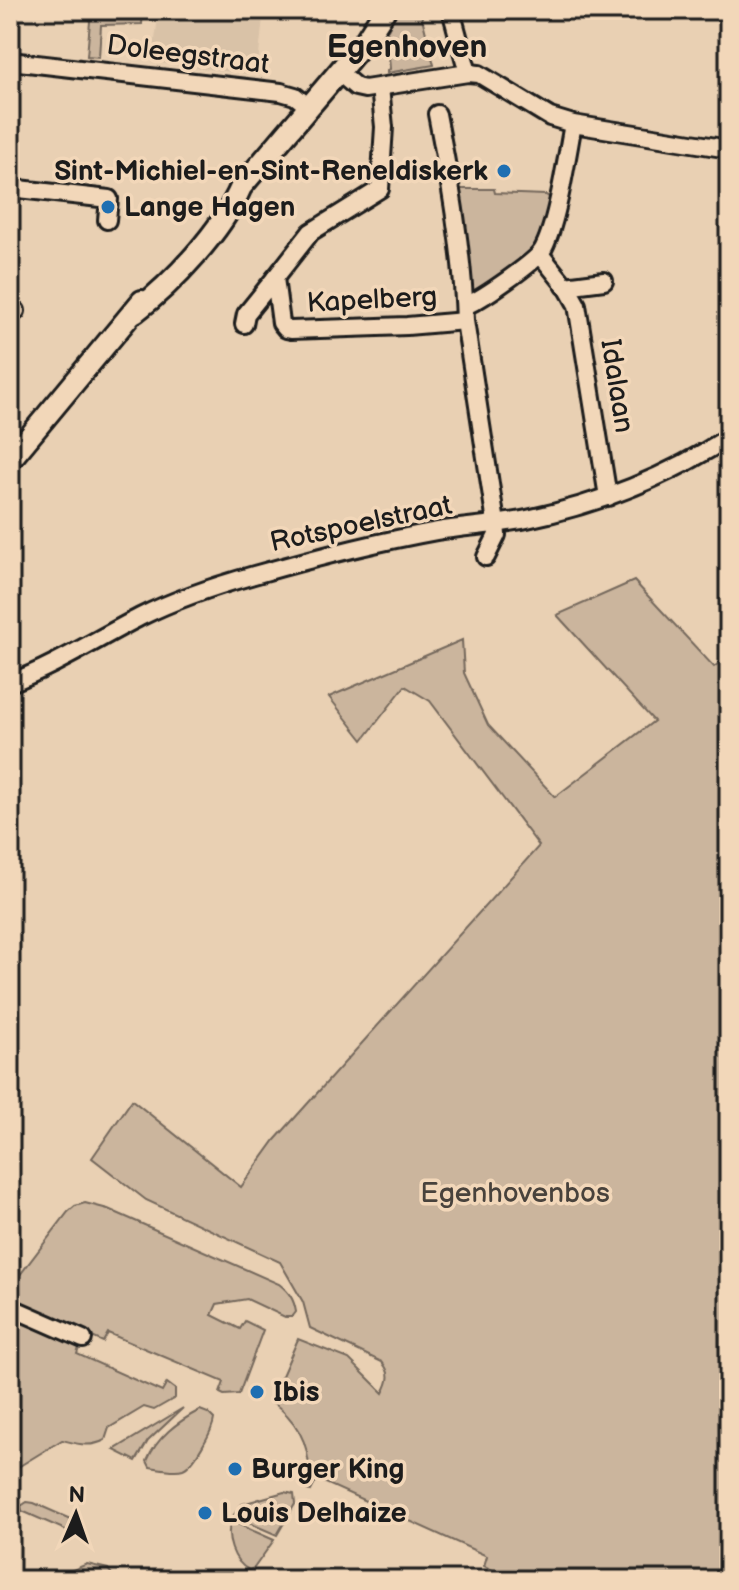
<svg xmlns="http://www.w3.org/2000/svg" width="739" height="1590" viewBox="0 0 739 1590" font-family="'Balsamiq Sans',sans-serif">
<style>
.built{fill:#d9c2a7}
.green{fill:#cbb59d;stroke:#74685c;stroke-width:2}
.lines{fill:none;stroke-linecap:round;stroke-linejoin:round}
.minor-casing{stroke:#1c1c1c;stroke-width:22}
.major-casing{stroke:#1c1c1c;stroke-width:26}
.minor{stroke:#f2d7b9;stroke-width:16}
.major{stroke:#f2d7b9;stroke-width:20}
.poi-dot{fill:#1f6fb2;stroke:#f2d7b9;stroke-width:3}
.labels{text-anchor:middle;dominant-baseline:central;stroke-width:7;stroke-linejoin:round;paint-order:stroke}
.street-label{font-size:28px;fill:#1c1c1c;stroke:#f2d7b9}
.poi-label{font-size:28px;font-weight:bold;fill:#1c1c1c;stroke:#f2d7b9;text-anchor:start}
.park-label{font-size:28px;fill:#48423c;stroke:#f2d7b9}
.quarter-label{font-size:32px;font-weight:bold;fill:#1c1c1c;stroke:#f2d7b9}
</style>
<rect width="100%" height="100%" fill="#e9d0b3"/>
<filter id="ink" filterUnits="userSpaceOnUse"><feTurbulence type="fractalNoise" baseFrequency=".0125" numOctaves="2"/><feDisplacementMap in="SourceGraphic" scale="16" xChannelSelector="R" yChannelSelector="G"/><feConvolveMatrix kernelMatrix="1 2 1 2 8 2 1 2 1" color-interpolation-filters="sRGB"/></filter>
<g filter="url(#ink)">
<path class="built" d="M159,10H201L263,17L257,75L152,62Z"/>
<g class="green">
<path d="M91,10H143L142,24L101,25L99,57L87,56Z"/>
<path d="M398,10H420L434,65L387,73V70L390,69L387,31Z"/>
<path d="M456,189H494L495,193L546,195L550,198L538,247L478,296L468,293Z"/>
<path d="M634,581L714,667L729,655V1580H499L495,1571L484,1566L487,1556L317,1479L311,1491L307,1490C314,1453 301,1423 271,1401L298,1339L349,1359L383,1393C390,1380 391,1373 382,1362L310,1328L303,1302L280,1262L146,1200L92,1158L132,1100L241,1187L275,1140L539,846L430,701L405,686L363,740L329,697L462,640L464,673L488,725L555,797L654,721L557,615Z"/>
<path d="M85,1203L108,1209L279,1284C289,1292 294,1299 296,1312L292,1317H285L247,1299L217,1304L212,1315L240,1329L245,1321L263,1330L239,1394L224,1395L220,1393L224,1382L108,1333L103,1342L15,1302L11,1297L13,1284L68,1212L75,1206Z"/>
<path d="M10,1317L22,1319L80,1345L77,1354L162,1392L167,1383L175,1389V1398L154,1410L144,1407L109,1428L105,1440C90,1448 78,1444 62,1440L10,1472Z"/>
<path d="M183,1408L148,1441L136,1461L114,1450Z"/>
<path d="M200,1410L208,1413L214,1419C213,1430 194,1465 183,1469C174,1472 159,1468 150,1467L147,1461C157,1437 177,1422 200,1410Z"/>
<path d="M284,1492L294,1494L295,1504L277,1535L233,1516L242,1504Z"/>
<path d="M27,1502L34,1503L75,1521L70,1532L22,1511L21,1506Z"/>
<path d="M231,1521L274,1540L254,1568L249,1570C233,1562 225,1537 231,1521Z"/>
<path d="M87,1564L108,1569L116,1580H49Z"/>
</g>
<g class="lines">
<g class="minor-casing">
<g id="minor">
<path d="M451,10L468,73"/>
<path d="M10,61L281,92L295,96L309,107"/>
<path d="M338,72L356,87L365,89L468,73L479,74L550,117L573,124L729,149"/>
<path d="M437,114C450,181 463,253 465,321L496,523L497,535L486,557"/>
<path d="M10,188L109,199L107,220"/>
<path d="M540,254L568,289L577,305L608,497"/>
<path d="M275,278L311,232L380,189L384,127L380,87"/>
<path d="M565,286L604,281"/>
<path d="M467,305C482,299 534,263 542,251C557,226 567,155 573,124"/>
<path d="M10,310L16,311"/>
<path d="M244,324L246,314L275,278L281,323L286,329L291,330L407,326L465,321"/>
<path d="M10,683C55,666 97,639 140,617C176,599 215,586 254,575C314,558 376,542 437,531C467,526 498,525 527,519C599,504 667,477 729,437"/>
<path d="M10,1307L83,1339"/>
</g>
</g>
<g class="major-casing">
<g id="major">
<path d="M135,312C173,283 222,231 241,187L365,41L385,10"/>
<path d="M10,460L142,301"/>
</g>
</g>
<use href="#minor" class="minor"/>
<use href="#major" class="major"/>
</g>
</g>
<g class="poi-dot">
<circle cx="504" cy="171" r="8"/>
<circle cx="108" cy="207" r="8"/>
<circle cx="257" cy="1392" r="8"/>
<circle cx="235" cy="1469" r="8"/>
<circle cx="205" cy="1513" r="8"/>
</g>
<g class="labels">
<g class="street-label">
<text transform="translate(188 55) rotate(7)">Doleegstraat</text>
<text transform="translate(372 300) rotate(-3)">Kapelberg</text>
<text transform="translate(617 386) rotate(81)">Idalaan</text>
<text transform="translate(361 524) rotate(-12)">Rotspoelstraat</text>
</g>
<g class="poi-label">
<text x="488" y="171" text-anchor="end">Sint-Michiel-en-Sint-Reneldiskerk</text>
<text x="124" y="207">Lange Hagen</text>
<text x="273" y="1392">Ibis</text>
<text x="251" y="1469">Burger King</text>
<text x="221" y="1513">Louis Delhaize</text>
</g>
<g class="park-label">
<text x="515" y="1193">Egenhovenbos</text>
</g>
<g class="quarter-label">
<text x="407" y="47">Egenhoven</text>
</g>
</g>
<rect width="739" height="1590" fill="none" stroke="#f2d7b9" stroke-width="40"/>
<rect x="20" y="20" width="699" height="1550" fill="none" stroke="#1c1c1c" stroke-width="3" filter="url(#ink)"/>
<g transform="translate(76 1514) rotate(2)" stroke="#f2d7b9" stroke-width="6" paint-order="stroke">
<path d="M0-6L14 30L0 20L-14 30Z" fill="#1c1c1c"/>
<text y="-12" font-size="22" font-weight="bold" text-anchor="middle" fill="#1c1c1c">N</text>
</g>
</svg>
